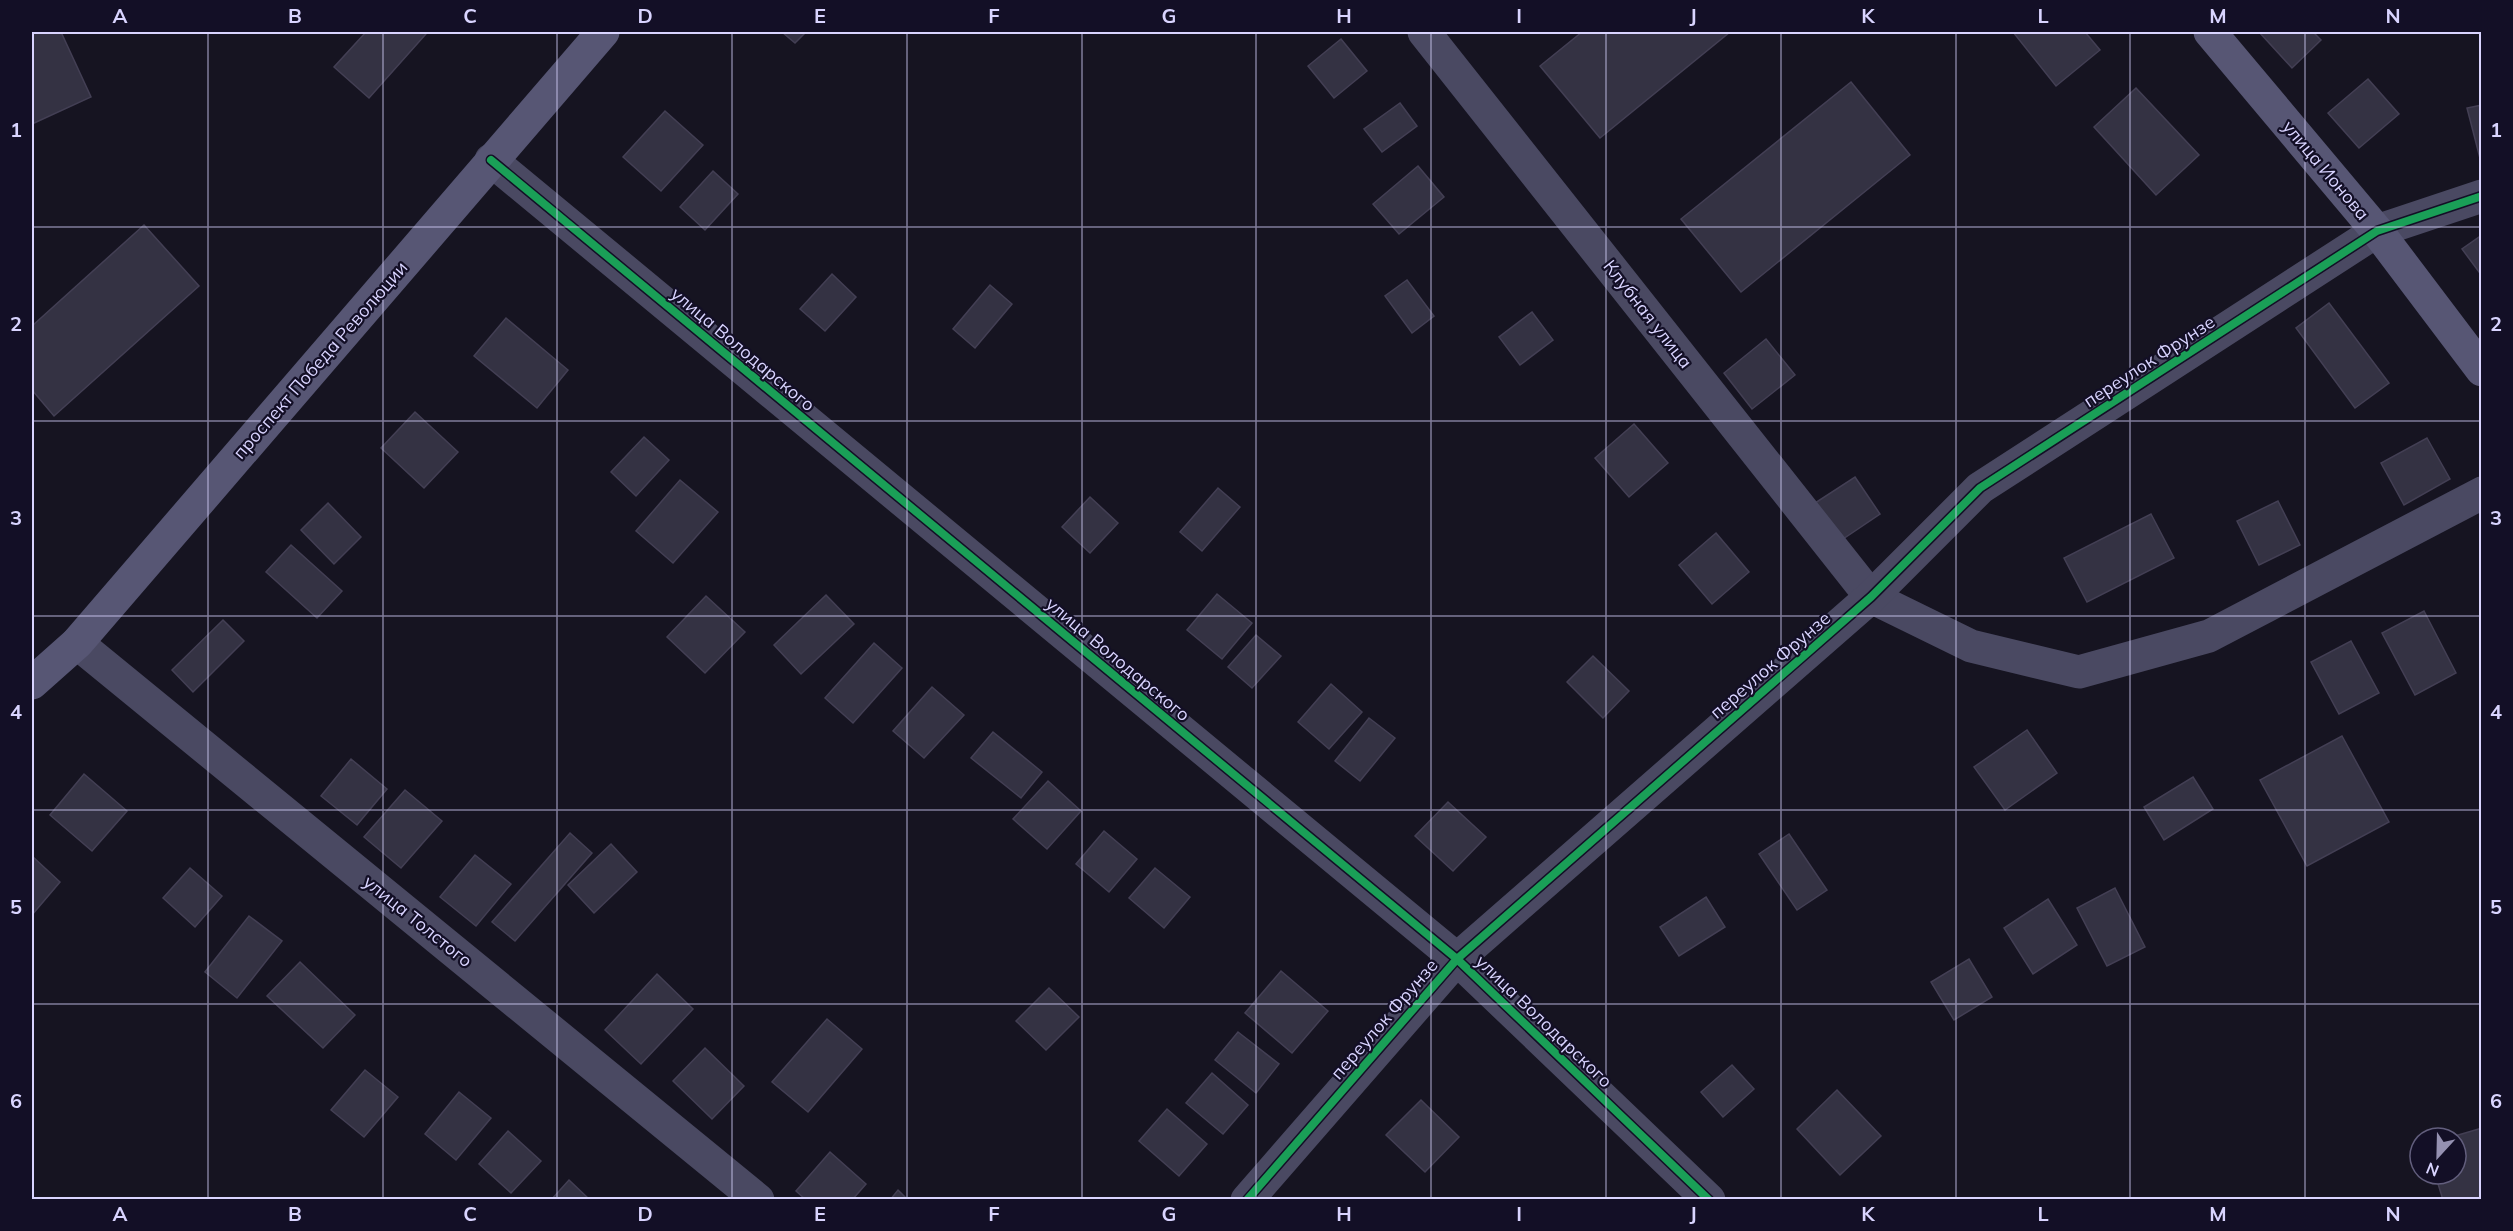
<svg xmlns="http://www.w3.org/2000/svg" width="2513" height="1231" viewBox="0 0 2513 1231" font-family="Mulish,sans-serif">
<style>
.building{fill:#343243;stroke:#433f54;stroke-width:1.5}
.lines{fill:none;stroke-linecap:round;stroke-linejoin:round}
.minor{stroke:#4a4962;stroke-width:33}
.secondary{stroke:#575674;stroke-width:33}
.cycleway-casing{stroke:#130f26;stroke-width:11}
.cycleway{stroke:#1a9f57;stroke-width:8}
.grid{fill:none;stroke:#d9d4ff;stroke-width:1.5;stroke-opacity:0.55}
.labels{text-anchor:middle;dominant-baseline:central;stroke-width:4.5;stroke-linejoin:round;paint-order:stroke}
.street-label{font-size:18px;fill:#d9d4ff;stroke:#130f26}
.neatline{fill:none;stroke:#d9d4ff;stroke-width:2}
.grid-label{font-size:20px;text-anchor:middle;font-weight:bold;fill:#d9d4ff}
</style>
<rect width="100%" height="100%" fill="#161421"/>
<g class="building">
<path d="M32,32H61L91,97L32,124Z"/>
<path d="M366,32H423L426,34L369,98L334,67Z"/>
<path d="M782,32H806L795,43Z"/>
<path d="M1582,32H1730L1600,138L1540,66Z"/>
<path d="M2013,32H2085L2100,50L2056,86Z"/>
<path d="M2259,32H2313L2321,40L2292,68Z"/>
<path d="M1341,39L1367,71L1334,98L1308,66Z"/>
<path d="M2368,79L2399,114L2359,148L2328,113Z"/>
<path d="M1851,82L1910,155L1741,292L1681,219Z"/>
<path d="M2136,88L2199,155L2156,195L2094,127Z"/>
<path d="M1400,103L1417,126L1382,152L1364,129Z"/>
<path d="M2482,105V166L2467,108Z"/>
<path d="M665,111L703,145L661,191L623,157Z"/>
<path d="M1418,166L1444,197L1399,234L1373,204Z"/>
<path d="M713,171L738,194L705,230L680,207Z"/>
<path d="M144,225L199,286L54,416L32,390V326Z"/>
<path d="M2482,235V276L2462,249Z"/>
<path d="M832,274L856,297L825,331L800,309Z"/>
<path d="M1407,280L1434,316L1412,333L1385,296Z"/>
<path d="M990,285L1012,304L975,348L953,329Z"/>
<path d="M2329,303L2389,383L2355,408L2296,328Z"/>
<path d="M1532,312L1553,340L1520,365L1499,337Z"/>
<path d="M506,318L568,370L537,408L474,356Z"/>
<path d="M1766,339L1795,375L1752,409L1724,373Z"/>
<path d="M415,412L458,452L424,488L381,448Z"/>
<path d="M1634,424L1668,463L1629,497L1595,458Z"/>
<path d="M644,437L669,460L636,496L611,472Z"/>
<path d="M2427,438L2450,479L2404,505L2381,463Z"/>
<path d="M1855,477L1880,514L1840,541L1815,503Z"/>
<path d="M680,480L718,512L673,563L636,531Z"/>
<path d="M1218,488L1240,507L1202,551L1180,532Z"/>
<path d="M1090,497L1118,523L1090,553L1062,527Z"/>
<path d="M2278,501L2300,545L2259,565L2237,521Z"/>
<path d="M328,503L361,537L334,564L301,530Z"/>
<path d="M2151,514L2174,558L2087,602L2064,558Z"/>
<path d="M1716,533L1749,572L1712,604L1679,565Z"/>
<path d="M291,545L342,591L317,618L266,572Z"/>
<path d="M1217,594L1252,623L1222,659L1187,630Z"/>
<path d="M826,595L854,624L801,674L774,645Z"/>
<path d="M706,596L745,632L705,673L667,637Z"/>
<path d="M2424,611L2456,673L2415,695L2382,633Z"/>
<path d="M223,620L244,641L193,692L172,670Z"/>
<path d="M1256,635L1281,656L1252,688L1228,667Z"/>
<path d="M2351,641L2379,693L2339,714L2311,662Z"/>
<path d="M874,643L902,668L853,723L825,698Z"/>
<path d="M1593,656L1629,691L1603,718L1567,682Z"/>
<path d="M1331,684L1362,712L1329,749L1298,722Z"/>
<path d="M932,687L964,715L924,758L893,731Z"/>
<path d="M1369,718L1395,738L1360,781L1335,761Z"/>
<path d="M2027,730L2057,773L2005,810L1974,767Z"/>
<path d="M993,732L1042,772L1021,798L971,758Z"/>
<path d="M2342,736L2389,822L2307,866L2260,780Z"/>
<path d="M351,759L387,789L357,825L321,796Z"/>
<path d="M84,774L127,811L92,851L50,815Z"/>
<path d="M2193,777L2213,809L2164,840L2144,807Z"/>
<path d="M1048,781L1081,811L1047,849L1013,819Z"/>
<path d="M405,790L442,821L401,868L364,837Z"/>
<path d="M1448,802L1486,837L1453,871L1415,836Z"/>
<path d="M1104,831L1137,859L1109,892L1076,864Z"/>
<path d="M570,833L592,853L515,941L492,922Z"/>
<path d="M1789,834L1827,890L1797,910L1759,854Z"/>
<path d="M611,844L637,872L594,913L568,885Z"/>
<path d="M475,855L511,884L476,926L440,897Z"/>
<path d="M32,856L60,882L32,915Z"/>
<path d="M190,868L222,896L195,927L163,898Z"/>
<path d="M1155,868L1190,897L1164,928L1129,898Z"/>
<path d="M2115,888L2145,947L2107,966L2077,908Z"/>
<path d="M1706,897L1725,927L1679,956L1660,927Z"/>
<path d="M2048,899L2077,945L2033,974L2004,928Z"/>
<path d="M249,916L282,941L237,998L205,972Z"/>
<path d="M1969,959L1992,997L1954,1020L1931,982Z"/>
<path d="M300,962L355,1015L323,1048L267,996Z"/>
<path d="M1281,971L1328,1011L1292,1053L1245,1013Z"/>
<path d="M657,974L693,1009L641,1064L605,1030Z"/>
<path d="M1049,988L1079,1017L1046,1050L1016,1021Z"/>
<path d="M827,1019L862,1049L808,1112L772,1082Z"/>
<path d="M1238,1032L1279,1064L1256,1093L1215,1060Z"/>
<path d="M705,1048L744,1086L712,1119L673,1081Z"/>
<path d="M1732,1065L1754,1089L1723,1117L1701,1092Z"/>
<path d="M365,1070L398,1097L364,1137L331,1110Z"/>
<path d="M1212,1073L1248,1105L1223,1134L1186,1103Z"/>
<path d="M1837,1090L1881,1136L1840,1175L1797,1129Z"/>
<path d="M459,1092L491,1118L456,1160L425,1134Z"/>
<path d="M1421,1100L1459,1137L1425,1172L1386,1135Z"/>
<path d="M1167,1109L1207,1144L1179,1176L1139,1141Z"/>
<path d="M2482,1128V1200H2443L2435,1174H2456V1138H2448Z"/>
<path d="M508,1131L541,1161L511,1193L479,1164Z"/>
<path d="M830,1152L866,1184L852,1200H806L796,1191Z"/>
<path d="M569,1180L590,1200H551Z"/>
<path d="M898,1190L908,1200H890Z"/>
</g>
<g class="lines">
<g class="minor">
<path d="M1424,32L1871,597L1971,646L2079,672L2209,636L2482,493"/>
<path d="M491,160L1457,959L1709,1200"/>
<path d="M77,643L758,1200"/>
<path d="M1247,1200L1457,959L1871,597L1980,488L2377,231L2482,196"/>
</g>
<g class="secondary">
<path d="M2210,32L2377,231L2482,370"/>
<path d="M32,683L77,643L603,32"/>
</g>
<g class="cycleway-casing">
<g id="cycleway">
<path d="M491,160L1457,959L1709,1200"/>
<path d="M1247,1200L1457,959L1871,597L1980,488L2377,231L2482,196"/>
</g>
</g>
<use href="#cycleway" class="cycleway"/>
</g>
<path class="grid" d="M208,32V1200M383,32V1200M557,32V1200M732,32V1200M907,32V1200M1082,32V1200M1256,32V1200M1431,32V1200M1606,32V1200M1781,32V1200M1956,32V1200M2130,32V1200M2305,32V1200M32,227H2482M32,421H2482M32,616H2482M32,810H2482M32,1004H2482"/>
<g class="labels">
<g class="street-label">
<text transform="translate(2326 170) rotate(50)">улица Ионова</text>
<text transform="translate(1648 314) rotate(52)">Клубная улица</text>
<text transform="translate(743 349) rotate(40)">улица Володарского</text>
<text transform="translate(320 360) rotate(-49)">проспект Победа Революции</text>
<text transform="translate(2149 361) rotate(-33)">переулок Фрунзе</text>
<text transform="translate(1118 659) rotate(40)">улица Володарского</text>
<text transform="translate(1770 665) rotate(-41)">переулок Фрунзе</text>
<text transform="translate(418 921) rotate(39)">улица Толстого</text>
<text transform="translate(1384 1019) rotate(-49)">переулок Фрунзе</text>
<text transform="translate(1544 1021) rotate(44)">улица Володарского</text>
</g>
</g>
<rect width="2513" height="1231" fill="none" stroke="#130f26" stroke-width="66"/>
<g transform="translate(2438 1156) rotate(202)"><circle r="28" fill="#130f26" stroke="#625e7d" stroke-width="1.5"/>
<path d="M0-4.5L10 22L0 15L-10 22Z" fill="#9591b1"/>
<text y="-9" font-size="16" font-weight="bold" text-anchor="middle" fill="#d9d4ff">N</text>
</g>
<rect x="33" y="33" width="2447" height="1165" class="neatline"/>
<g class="grid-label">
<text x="120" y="23">A</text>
<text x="295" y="23">B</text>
<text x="470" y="23">C</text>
<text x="645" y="23">D</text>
<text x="820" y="23">E</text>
<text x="994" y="23">F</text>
<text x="1169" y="23">G</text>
<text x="1344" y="23">H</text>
<text x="1519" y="23">I</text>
<text x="1693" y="23">J</text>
<text x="1868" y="23">K</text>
<text x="2043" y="23">L</text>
<text x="2218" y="23">M</text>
<text x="2393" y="23">N</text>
<text x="16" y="137">1</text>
<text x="2496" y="137">1</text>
<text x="16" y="331">2</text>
<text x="2496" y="331">2</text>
<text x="16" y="525">3</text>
<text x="2496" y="525">3</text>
<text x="16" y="719">4</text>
<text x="2496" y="719">4</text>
<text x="16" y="914">5</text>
<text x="2496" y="914">5</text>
<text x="16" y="1108">6</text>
<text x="2496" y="1108">6</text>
<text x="120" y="1221">A</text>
<text x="295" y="1221">B</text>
<text x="470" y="1221">C</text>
<text x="645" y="1221">D</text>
<text x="820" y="1221">E</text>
<text x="994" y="1221">F</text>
<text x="1169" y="1221">G</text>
<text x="1344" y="1221">H</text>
<text x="1519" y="1221">I</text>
<text x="1693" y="1221">J</text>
<text x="1868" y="1221">K</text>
<text x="2043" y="1221">L</text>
<text x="2218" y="1221">M</text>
<text x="2393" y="1221">N</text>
</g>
</svg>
